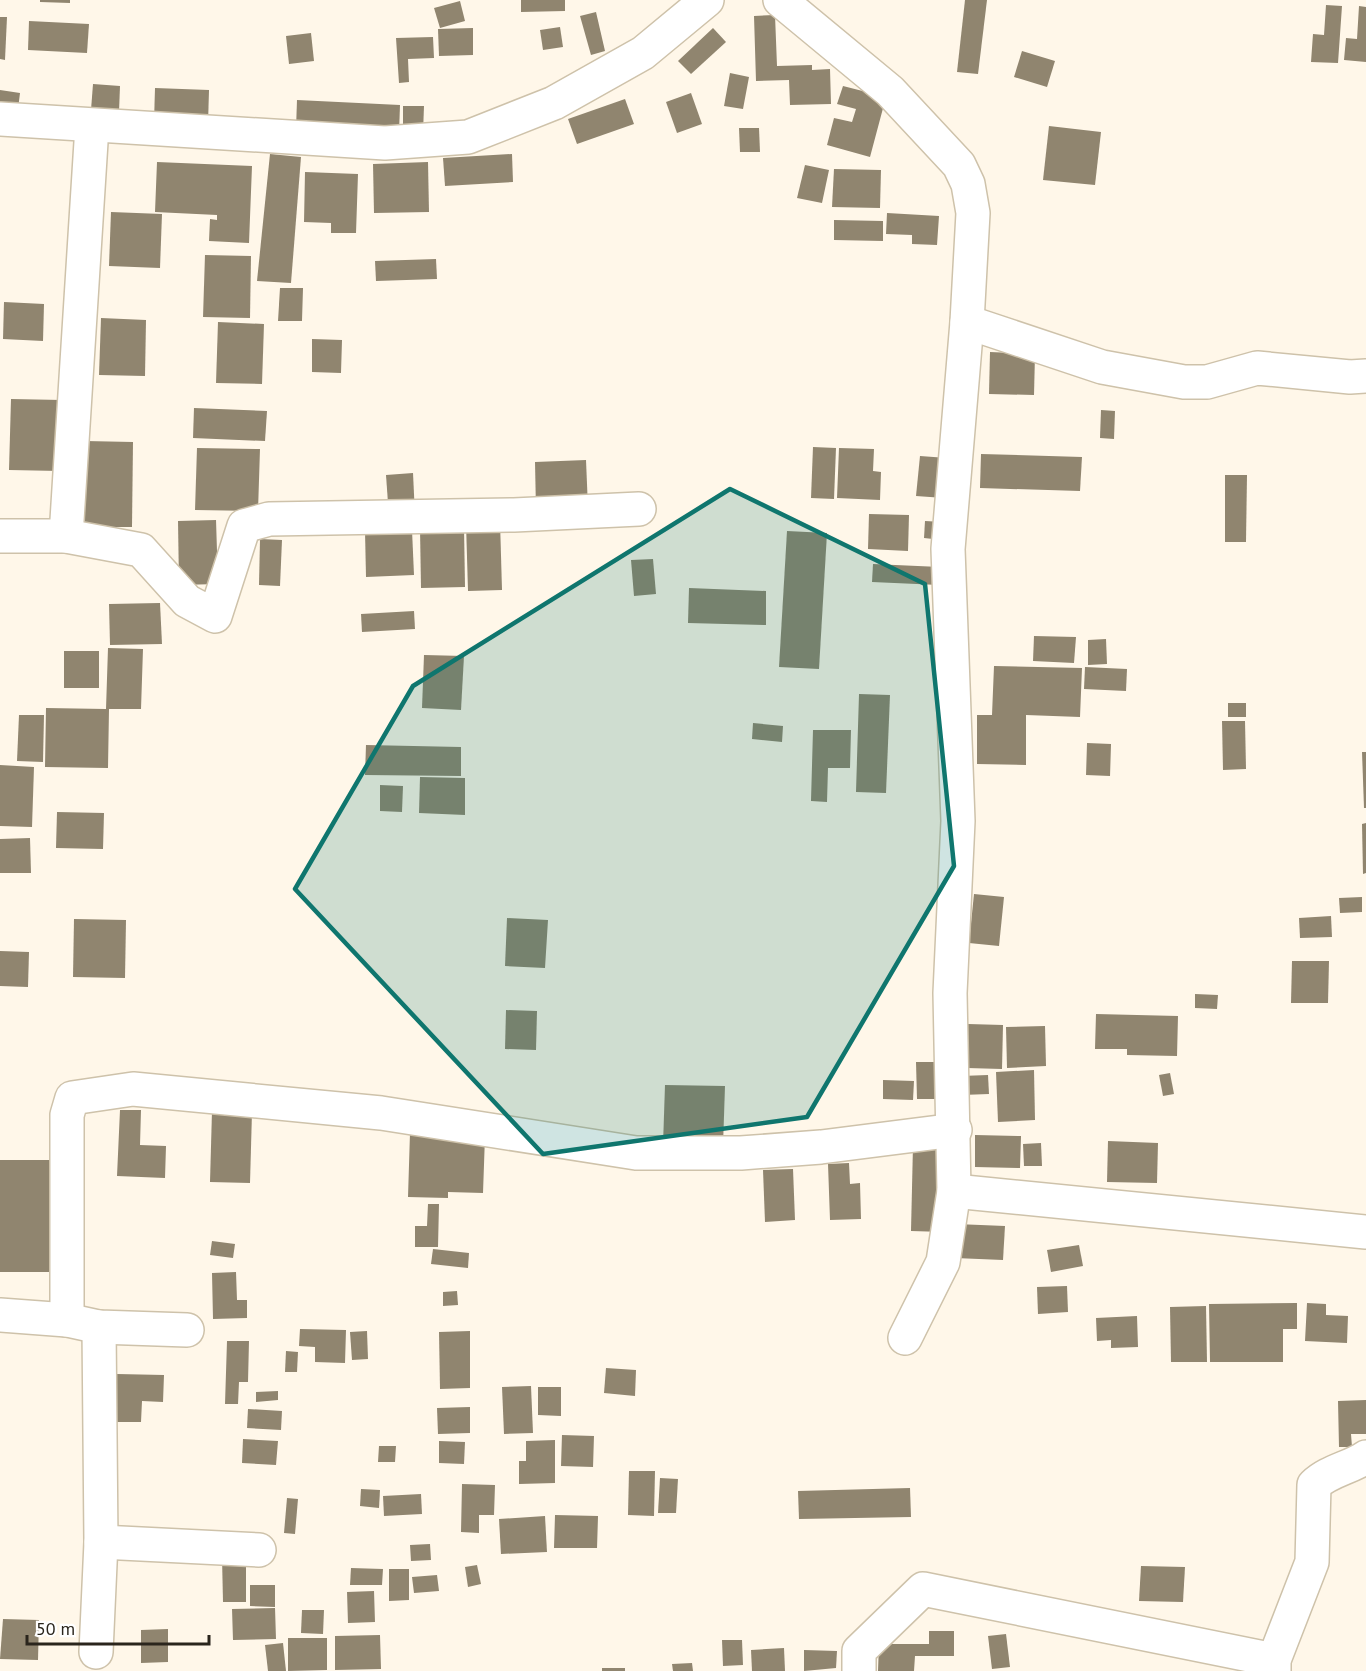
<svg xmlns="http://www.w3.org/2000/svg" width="1366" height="1671" viewBox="0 0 1366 1671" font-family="'PT Sans',sans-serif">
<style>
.building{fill:#90856f}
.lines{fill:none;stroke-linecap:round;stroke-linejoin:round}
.minor-casing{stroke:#cec2aa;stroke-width:36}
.minor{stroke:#fff;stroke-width:33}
.marked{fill:#0f766e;fill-opacity:0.2;stroke:#0f766e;stroke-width:4.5;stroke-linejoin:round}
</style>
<rect width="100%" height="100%" fill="#fff7e9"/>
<g class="building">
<path d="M40,0H70V3L40,2Z"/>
<path d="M521,0H565V11L521,12Z"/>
<path d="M965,0H987L978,74L957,72Z"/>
<path d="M460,1L465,21L440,28L434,8Z"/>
<path d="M1326,5L1342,6L1338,63L1311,62L1313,34L1324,35Z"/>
<path d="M1359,6L1366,7V62L1344,60L1346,38L1357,39Z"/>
<path d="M596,12L605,51L591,55L580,16Z"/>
<path d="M775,15L777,66L812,65V70L830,69L831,104L790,105L789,80L756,81L754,16Z"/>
<path d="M0,17H7L5,60L0,59Z"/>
<path d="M29,21L89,24L87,53L28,50Z"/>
<path d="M560,27L563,47L543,50L540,30Z"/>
<path d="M473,28V55L439,56L438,29Z"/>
<path d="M713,28L726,42L691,74L678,61Z"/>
<path d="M311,33L314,61L289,64L286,36Z"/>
<path d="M433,37L434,58L408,59L409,82L399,83L396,38Z"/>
<path d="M1022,51L1055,61L1047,87L1014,77Z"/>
<path d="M730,73L749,77L743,109L724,106Z"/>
<path d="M93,84L120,86L119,112L91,110Z"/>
<path d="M843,86L886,97L870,157L827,145L834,118L852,122L856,109L837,104Z"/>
<path d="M155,88L209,90L208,124L154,122Z"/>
<path d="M0,90L20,93L18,109L0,106Z"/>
<path d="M691,93L702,124L677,133L666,102Z"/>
<path d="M625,99L634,124L577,144L568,119Z"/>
<path d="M297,100L400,105L399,133L296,129Z"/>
<path d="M403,106H424L423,133H403Z"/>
<path d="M1049,126L1101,132L1095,185L1043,180Z"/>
<path d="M739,128H759L760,152H740Z"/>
<path d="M270,154L301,157L291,283L257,281Z"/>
<path d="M512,154L513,182L445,186L443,158Z"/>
<path d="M157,162L252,166L249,243L209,241L210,219L217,220V215L155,212Z"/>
<path d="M428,162L429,212L374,213L373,164Z"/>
<path d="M805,165L829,170L822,203L797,198Z"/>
<path d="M834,169L881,170L880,208L832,207Z"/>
<path d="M305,172L358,174L356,233H331V223L304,222Z"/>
<path d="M111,212L162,214L160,268L109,266Z"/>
<path d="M887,213L939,216L937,245L912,244V235L886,234Z"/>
<path d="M834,220L883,221V241L834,240Z"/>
<path d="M205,255L251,256L250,318L203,317Z"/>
<path d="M436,259L437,279L376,281L375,261Z"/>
<path d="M280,288H303L302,321H278Z"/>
<path d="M4,302L44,304L43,341L3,339Z"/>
<path d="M101,318L146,320L145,376L99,375Z"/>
<path d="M218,322L264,324L262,384L216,383Z"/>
<path d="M312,339L342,340L341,373L312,372Z"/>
<path d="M990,352L1035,354L1034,395L989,394Z"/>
<path d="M11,399L62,400L60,471L9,470Z"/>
<path d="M194,408L267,411L265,441L193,438Z"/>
<path d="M1101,410L1115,411L1114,439L1100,438Z"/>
<path d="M85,441L133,442L132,527H84Z"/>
<path d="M813,447L836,448L834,499L811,498Z"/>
<path d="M197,448L260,449L258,511L195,510Z"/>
<path d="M839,448L874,449L873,471L881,472L880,500L837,498Z"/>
<path d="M981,454L1082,457L1080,491L980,488Z"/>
<path d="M920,456L947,458L944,498L916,496Z"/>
<path d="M586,460L588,508L536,510L535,462Z"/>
<path d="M413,473L415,515L389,517L386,475Z"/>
<path d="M1225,475H1247L1246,542H1225Z"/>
<path d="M869,514L909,515L908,551L868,549Z"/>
<path d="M216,520L218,584L179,585L178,521Z"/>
<path d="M500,521L502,590L468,591L466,523Z"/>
<path d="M925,521L943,522L942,540L924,538Z"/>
<path d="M464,527L465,587L421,588L420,528Z"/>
<path d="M412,530L414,575L366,577L365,531Z"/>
<path d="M787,531L827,533L819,669L779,667Z"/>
<path d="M260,539L282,540L280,586L259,585Z"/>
<path d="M653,559L656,594L634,596L631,560Z"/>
<path d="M873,564L940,567L939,585L872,582Z"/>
<path d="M689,588L766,591V625L688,623Z"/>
<path d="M160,603L162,644L110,645L109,604Z"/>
<path d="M414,611L415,629L362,632L361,614Z"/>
<path d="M1034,636L1076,637L1074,663L1033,661Z"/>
<path d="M1106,639L1107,664L1088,665V640Z"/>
<path d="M108,648L143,649L141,709H109L108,768L45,767L46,708L106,709Z"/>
<rect x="64" y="651" width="35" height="37"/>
<path d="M424,655L464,656L461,710L422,708Z"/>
<path d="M994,666L1082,668L1080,717L1026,715V765L977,764V715H992Z"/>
<path d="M1085,667L1127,669L1126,691L1084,689Z"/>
<path d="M859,694L890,695L886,793L856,792Z"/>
<rect x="1228" y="703" width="18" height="14"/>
<path d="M19,715H44L43,762L17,761Z"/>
<path d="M1222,721H1245L1246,769L1223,770Z"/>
<path d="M753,723L783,726L782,742L752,739Z"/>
<path d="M813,730H851L850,768H828L827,802L811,801Z"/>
<path d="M1087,743L1111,744L1110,776L1086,775Z"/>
<path d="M366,745L461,747V776L365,775Z"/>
<path d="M1362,752H1366V808H1364Z"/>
<path d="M0,765L34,767L32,827L0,826Z"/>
<path d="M420,777L465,778V815L419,813Z"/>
<path d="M380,785L403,786L402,812L380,811Z"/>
<path d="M57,812L104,813L103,849L56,848Z"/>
<path d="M1366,823V873L1363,874L1362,824Z"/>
<path d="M30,838L31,873H0V839Z"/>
<path d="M974,894L1004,897L999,946L969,943Z"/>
<path d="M1362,897V912L1340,913L1339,898Z"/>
<path d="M1331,916L1332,937L1300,938L1299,918Z"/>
<path d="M507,918L548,920L545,968L505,966Z"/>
<path d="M74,919L126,920L125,978L73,977Z"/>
<path d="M0,951L29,952L28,987L0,986Z"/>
<path d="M1292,961H1329L1328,1003H1291Z"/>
<path d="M1195,994L1218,995L1217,1009L1195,1008Z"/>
<path d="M506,1010L537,1011L536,1050L505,1049Z"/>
<path d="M1096,1014L1178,1016L1177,1056L1127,1055V1049H1095Z"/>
<path d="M968,1024L1003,1025L1002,1069L967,1068Z"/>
<path d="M1045,1026L1046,1066L1007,1068L1006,1027Z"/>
<path d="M916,1062H945L946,1099H917Z"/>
<path d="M1034,1070L1035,1120L998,1122L996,1072Z"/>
<path d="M1170,1073L1174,1094L1163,1096L1159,1075Z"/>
<path d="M988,1075L989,1094L962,1095L961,1076Z"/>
<path d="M883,1080L914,1081L913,1100L883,1099Z"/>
<path d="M665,1085L725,1086L723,1146L663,1145Z"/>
<path d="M120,1110H141L140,1145L166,1146L165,1178L117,1176Z"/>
<path d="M212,1111L252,1112L250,1183L210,1182Z"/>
<path d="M410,1133L485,1136L483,1193L448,1192V1198L408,1197Z"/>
<path d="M975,1135L1021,1136L1020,1168L975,1167Z"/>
<path d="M1108,1141L1158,1143L1157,1183L1107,1182Z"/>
<path d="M1041,1143L1042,1166H1024L1023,1144Z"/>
<path d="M913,1145L946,1146L944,1232L911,1231Z"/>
<rect x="0" y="1160" width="59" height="112"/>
<path d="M849,1163L850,1184L860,1183L861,1219L830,1220L828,1164Z"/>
<path d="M793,1169L795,1220L765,1222L763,1170Z"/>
<path d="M428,1204H439L438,1247H415V1226H427Z"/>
<path d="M956,1224L1005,1226L1003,1260L955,1258Z"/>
<path d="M212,1241L235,1244L233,1258L210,1255Z"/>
<path d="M1079,1245L1083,1266L1051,1272L1047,1250Z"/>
<path d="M433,1249L469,1253L468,1268L431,1264Z"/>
<path d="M236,1272L237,1300H247V1318L213,1319L212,1273Z"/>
<path d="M1067,1286L1068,1312L1038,1314L1037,1287Z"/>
<path d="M457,1291L458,1305L443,1306V1292Z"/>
<path d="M1297,1303V1329H1283V1362H1210L1209,1304Z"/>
<path d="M1307,1303L1326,1304V1315L1348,1316L1347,1343L1305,1341Z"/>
<path d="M1206,1306L1207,1362H1171L1170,1307Z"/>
<path d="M1137,1316L1138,1347L1111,1348V1340L1097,1341L1096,1318Z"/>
<path d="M300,1329L346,1330L345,1363L315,1362V1347L299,1346Z"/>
<path d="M367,1331L368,1359L352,1360L350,1332Z"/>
<path d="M470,1331V1388L440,1389L439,1332Z"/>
<path d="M227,1341H249L248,1382H239L238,1404H225Z"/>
<path d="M286,1351L298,1352L297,1372H285Z"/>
<path d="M606,1368L636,1370L635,1396L604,1393Z"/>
<path d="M117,1374L164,1375L163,1402L142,1401L141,1422H116Z"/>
<path d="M531,1386L533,1433L504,1434L502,1387Z"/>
<path d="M538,1387H561V1416L538,1415Z"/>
<path d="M278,1391V1400L256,1402V1392Z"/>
<path d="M1366,1400V1434H1351L1352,1447H1339L1338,1401Z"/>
<path d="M470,1407V1433L438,1434L437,1408Z"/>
<path d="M248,1409L282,1411L281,1430L247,1428Z"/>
<path d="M562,1435L594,1436L593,1467L561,1466Z"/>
<path d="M243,1439L278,1441L276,1465L242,1463Z"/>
<path d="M555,1440V1483L519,1484V1461H526V1441Z"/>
<path d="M439,1441L465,1442L464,1464L439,1463Z"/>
<path d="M379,1446H396L395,1462H378Z"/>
<path d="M629,1471H655L654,1516L628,1515Z"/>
<path d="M660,1478L678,1479L676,1513H658Z"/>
<path d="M462,1484L495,1485L494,1515H479V1533L461,1532Z"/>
<path d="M910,1488L911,1517L799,1519L798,1491Z"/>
<path d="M361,1489L380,1490L379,1508L360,1506Z"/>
<path d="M421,1494L422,1514L384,1516L383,1496Z"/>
<path d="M287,1498L298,1499L295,1534L284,1533Z"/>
<path d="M555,1515L598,1516L597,1548H554Z"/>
<path d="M545,1516L547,1552L501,1554L499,1519Z"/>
<path d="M430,1544L431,1560L411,1561L410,1545Z"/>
<path d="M222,1557H246V1602H223Z"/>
<path d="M477,1565L481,1584L468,1587L465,1567Z"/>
<path d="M1141,1566L1185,1567L1183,1602L1139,1601Z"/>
<path d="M351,1568L383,1569L382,1585H350Z"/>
<path d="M389,1569H409V1600L389,1601Z"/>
<path d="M437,1575L439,1591L414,1593L412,1577Z"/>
<path d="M250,1585H275V1607L250,1606Z"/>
<path d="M374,1591L375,1622L348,1623L347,1592Z"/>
<path d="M275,1608L276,1639L233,1640L232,1609Z"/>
<path d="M302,1610H324L323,1634L301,1633Z"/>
<path d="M3,1619L39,1620L38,1660L0,1659Z"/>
<path d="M168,1629V1662L141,1663V1630Z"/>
<path d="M929,1631H954V1656H915L914,1671H878L879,1644H929Z"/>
<path d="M1006,1634L1010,1667L992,1669L988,1636Z"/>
<path d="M380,1635L381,1669L335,1670V1636Z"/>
<path d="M288,1638H327V1670L288,1671Z"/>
<path d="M722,1640H742L743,1665L723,1666Z"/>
<path d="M283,1643L286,1671H268L265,1645Z"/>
<path d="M784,1648L785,1671H752L751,1650Z"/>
<path d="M804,1650L837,1651L836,1668L804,1671Z"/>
<path d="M692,1663L693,1671H673L672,1664Z"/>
<rect x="602" y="1668" width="23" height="3"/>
</g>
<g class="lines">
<g class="minor-casing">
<g id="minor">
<path d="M780,0L890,91L959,165L968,184L973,213L967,322L948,549L958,821L950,993L954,1191L943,1262L905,1338"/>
<path d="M0,119L385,143L468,137L554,103L643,53L707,0"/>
<path d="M967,322L1102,367L1184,382H1207L1257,368L1350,377L1366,376"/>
<path d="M0,536H66L141,550L187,601L215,616L244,526L269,519L514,515L639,509"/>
<path d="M66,536L92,126"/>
<path d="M954,1191L1366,1232"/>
<path d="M0,1315L67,1320L99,1327L187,1330"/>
<path d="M67,1320V1115L72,1098L133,1089L381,1113L636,1153H741L821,1147L955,1130"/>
<path d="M101,1542L259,1550"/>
<path d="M96,1652L101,1542L99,1327"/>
<path d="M859,1671V1651L923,1589L1274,1660"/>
<path d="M1274,1671V1660L1312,1562L1314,1485C1328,1471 1350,1468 1366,1457"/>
</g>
</g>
<use href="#minor" class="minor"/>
</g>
<path class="marked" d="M730,489L925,584L954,866L807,1117L543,1154L295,889L413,686Z"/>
<path d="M27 1635v9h182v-9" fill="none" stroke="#2a251c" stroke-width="3"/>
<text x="36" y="1635" font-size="18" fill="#2a251c" stroke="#ffffff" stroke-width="4.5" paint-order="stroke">50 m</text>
</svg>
